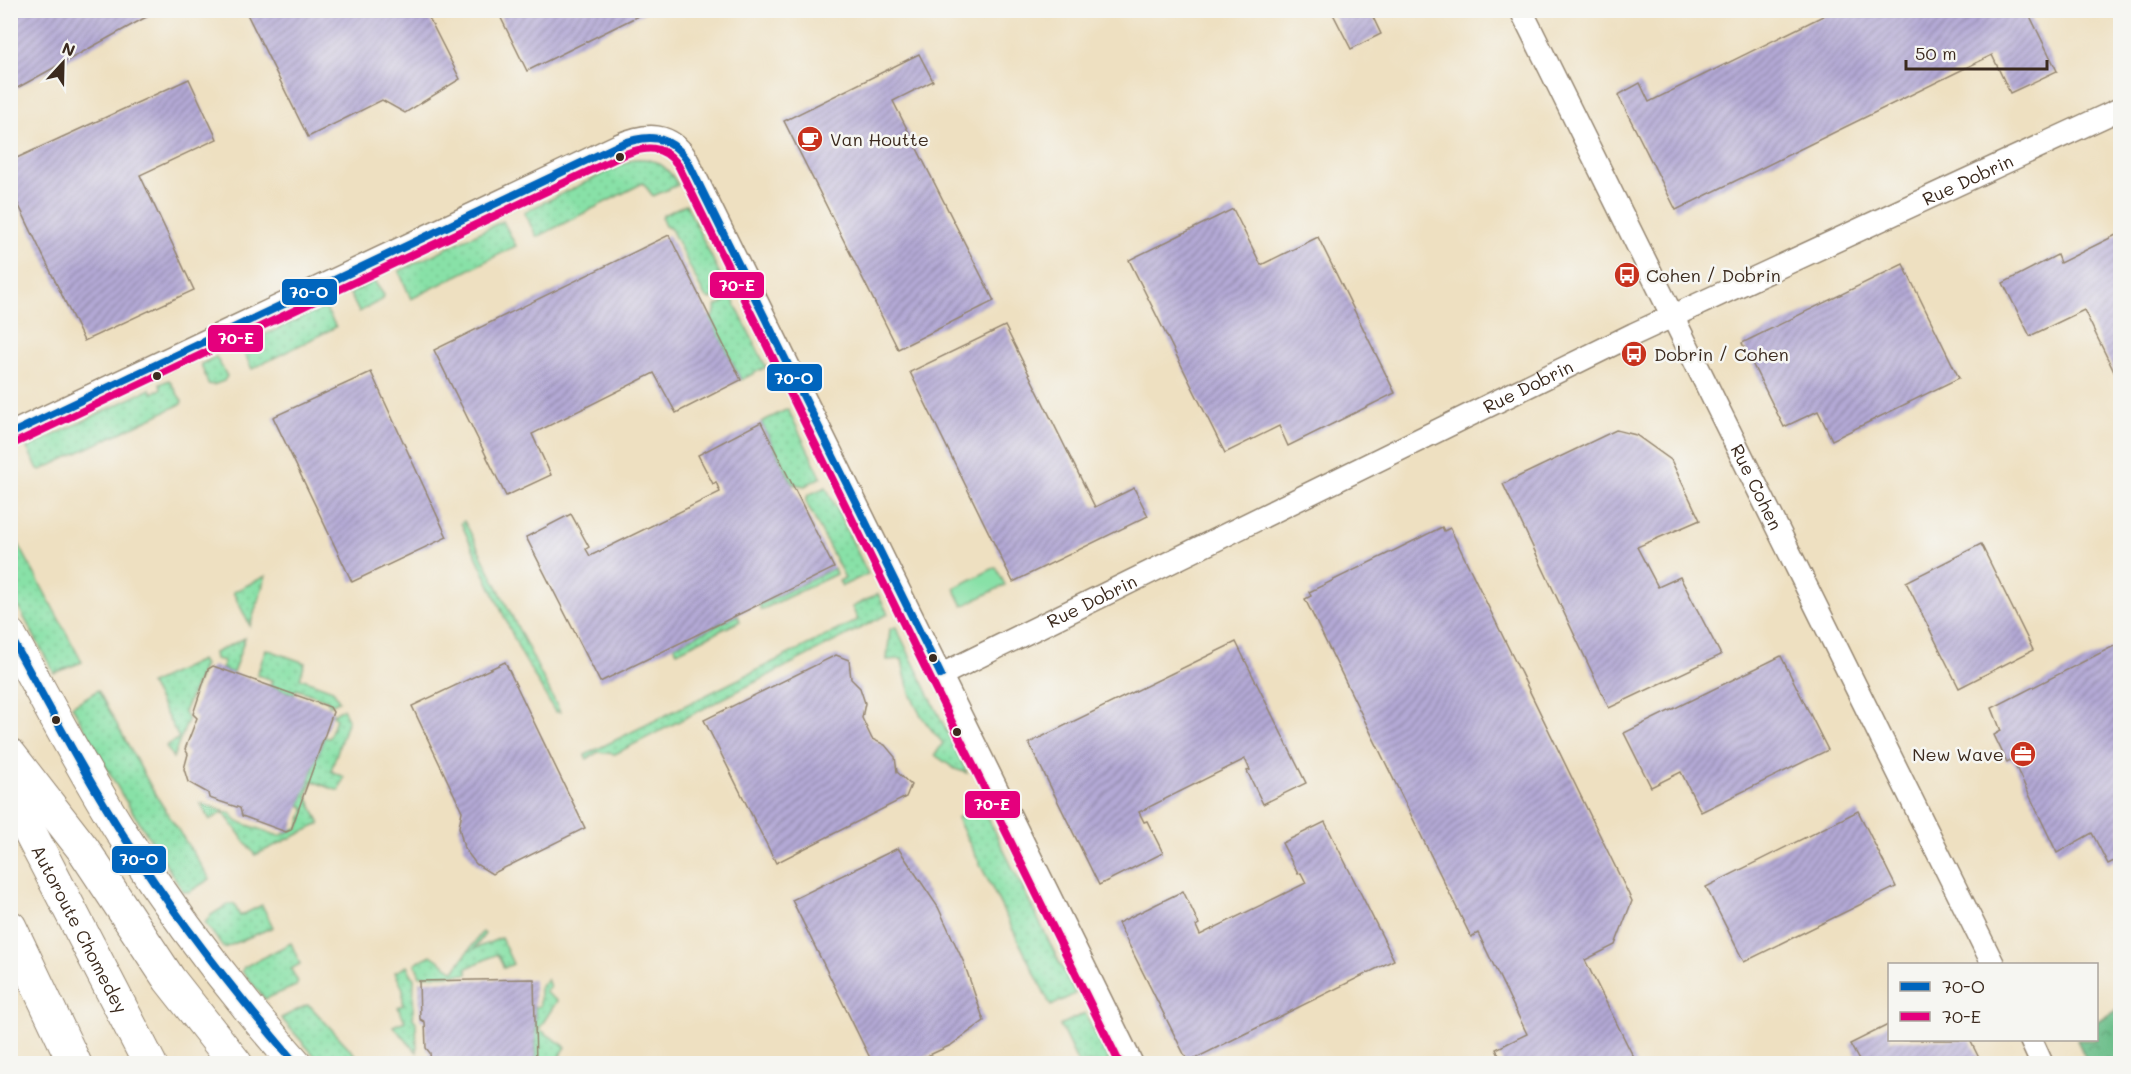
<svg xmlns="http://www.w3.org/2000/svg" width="2131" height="1074" viewBox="0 0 2131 1074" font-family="Mali,sans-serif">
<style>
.grass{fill:url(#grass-dots);stroke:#628662;stroke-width:1.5}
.forest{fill:url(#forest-crowns);stroke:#547455;stroke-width:1.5}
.park{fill:#88e1a7;stroke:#628662;stroke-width:1.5}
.building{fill:url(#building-hatch)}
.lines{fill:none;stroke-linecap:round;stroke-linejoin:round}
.street-casing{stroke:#948570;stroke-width:25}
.secondary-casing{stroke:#948570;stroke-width:34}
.highway-casing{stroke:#948570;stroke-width:35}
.street{stroke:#fff;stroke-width:22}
.secondary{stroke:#fff;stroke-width:32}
.highway{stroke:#fff;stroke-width:33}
.bus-1-casing{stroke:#f6f6f2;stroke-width:12}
.bus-2-casing{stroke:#f6f6f2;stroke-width:12}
.bus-1{stroke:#0065bd;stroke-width:8}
.bus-2{stroke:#e5007d;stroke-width:8}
.bus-dot{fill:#3b2a1e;stroke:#f6f6f2;stroke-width:2}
.labels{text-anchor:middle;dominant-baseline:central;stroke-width:5;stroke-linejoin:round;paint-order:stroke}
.poi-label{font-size:18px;fill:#3b2a1e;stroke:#f6f6f2;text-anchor:start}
.street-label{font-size:18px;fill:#3b2a1e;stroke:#f6f6f2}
.line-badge{stroke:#f6f6f2;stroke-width:2}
.badge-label{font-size:16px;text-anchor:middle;font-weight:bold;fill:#fff}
</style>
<defs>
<pattern id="grass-dots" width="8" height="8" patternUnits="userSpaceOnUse" patternTransform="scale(1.5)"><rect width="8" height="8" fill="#88e1a7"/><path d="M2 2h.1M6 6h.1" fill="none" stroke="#76c18f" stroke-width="1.8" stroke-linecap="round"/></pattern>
<pattern id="forest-crowns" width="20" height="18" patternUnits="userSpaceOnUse" patternTransform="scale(1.5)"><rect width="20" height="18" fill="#6ebf8c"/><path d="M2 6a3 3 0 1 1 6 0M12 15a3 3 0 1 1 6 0" fill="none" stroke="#5c9b72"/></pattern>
<pattern id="building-hatch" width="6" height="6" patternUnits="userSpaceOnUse" patternTransform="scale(1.5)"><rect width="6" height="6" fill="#b3a9d5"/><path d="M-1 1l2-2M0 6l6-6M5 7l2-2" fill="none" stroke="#938aac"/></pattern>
</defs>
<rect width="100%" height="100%" fill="#f6f6f2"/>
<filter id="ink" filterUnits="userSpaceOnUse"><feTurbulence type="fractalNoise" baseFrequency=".0167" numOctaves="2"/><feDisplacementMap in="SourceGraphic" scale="12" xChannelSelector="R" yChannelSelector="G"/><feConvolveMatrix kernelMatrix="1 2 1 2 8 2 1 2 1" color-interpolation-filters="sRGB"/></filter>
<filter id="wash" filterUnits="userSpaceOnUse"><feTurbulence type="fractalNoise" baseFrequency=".008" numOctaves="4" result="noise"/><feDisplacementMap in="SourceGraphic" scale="24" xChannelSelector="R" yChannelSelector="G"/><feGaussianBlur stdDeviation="1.35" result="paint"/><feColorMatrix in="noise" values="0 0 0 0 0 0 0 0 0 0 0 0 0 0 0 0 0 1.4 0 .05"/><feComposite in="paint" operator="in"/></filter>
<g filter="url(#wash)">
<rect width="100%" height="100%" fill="#eee0c1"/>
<g class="grass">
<path d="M634,159C656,157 668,167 678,185L653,196L643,183L537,237L524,212Z"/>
<path d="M686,204L728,291L711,299L705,297L671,229L665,226L662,219L663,215Z"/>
<path d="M503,221L516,246L411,299L399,271Z"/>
<path d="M374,281L384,295L383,299L359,312L350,294Z"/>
<path d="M732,298L766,367L741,380L710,318L714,316L716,306Z"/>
<path d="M325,307L336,327L252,369L243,350V345Z"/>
<path d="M216,357L227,376L224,381L213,385L208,384L201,364Z"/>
<path d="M169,380L182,401L181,404L41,470L38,469L27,448L150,389L152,393L161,389L160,384Z"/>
<path d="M788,409L821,477L805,486L793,484L761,422Z"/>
<path d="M826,487L868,574L842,586L839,581L845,578L806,502L808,495Z"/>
<path d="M464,521L469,530L560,712H555L521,653L461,523Z"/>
<path d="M11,530L82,662L54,673L11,593Z"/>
<path d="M834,568L836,574L761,610L759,605Z"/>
<path d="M266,576L250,626L233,592Z"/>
<path d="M878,594L888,614L615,754L598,752L587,759L585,755L858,620L852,607Z"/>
<path d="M738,615L740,621L677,652L674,646Z"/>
<path d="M896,627L967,773L955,769L935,755L943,743C917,715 908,697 902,659L887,660L890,629Z"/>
<path d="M245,638L233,673L222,669L224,661L215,659L214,653Z"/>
<path d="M266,649L305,663L300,678L333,690L339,701L330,705L327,700L296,689L294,694L270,686L272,680L257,675Z"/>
<path d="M201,660L204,665L184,712L188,720L173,758L166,746L179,738L150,684Z"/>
<path d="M98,690L155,794L210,879L189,892L183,891L122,795L72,706Z"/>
<path d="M343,709L348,719L331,771L344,777L339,791L312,781L307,796L320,824L255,855L223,812L210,820L200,803L232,814L236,821L279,836L299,827L305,808L300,805L324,737L329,738L336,719L333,714Z"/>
<path d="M982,806L1075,994L1051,1006L957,818Z"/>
<path d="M229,904H234L240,916L262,905L273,927L224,948L205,923L211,915Z"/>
<path d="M482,932L485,934L474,949L501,938L513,964L504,968L497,954L467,968V974L420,976L415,963L431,955L454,971Z"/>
<path d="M291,943L300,964L291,969L298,982L296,986L265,999L242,971L244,967Z"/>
<path d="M407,966L414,979L413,1018L416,1022L417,1052L393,1026L405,1021L398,1007L403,1005V989L395,972Z"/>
<path d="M547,979L550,987L545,992L557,1001L539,1029L566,1047L555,1063H536L535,1007L540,1006V987Z"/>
<path d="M307,1005L310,1006L363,1063L320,1062L281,1018Z"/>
<path d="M1085,1013L1110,1063H1078L1060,1025Z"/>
</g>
<path class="forest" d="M2120,1009V1063H2088L2077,1040H2096L2097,1021Z"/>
<path class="park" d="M996,567L1005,585L963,606L954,588Z"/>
<g id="blocks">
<g class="building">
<path d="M10,10H159L10,92Z"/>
<path d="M245,10H425L460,79L405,113L382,100L308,137Z"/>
<path d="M497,10H643L644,13L527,71Z"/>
<path d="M1331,10H1376L1371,13L1381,34L1351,49Z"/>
<path d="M1835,10H2027L2057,71L2010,93L1992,55L1676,210L1618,95L1640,83L1649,102Z"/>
<path d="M919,54L933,81L893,101L994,301L898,349L784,121Z"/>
<path d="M189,79L217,139L140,175L194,290L84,341L10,187V161Z"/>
<path d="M1233,209L1261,265L1318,237L1395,393L1288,446L1279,426L1225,453L1129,260Z"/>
<path d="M2120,233V384L2084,310L2030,336L2003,283L2057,255L2060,263Z"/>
<path d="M669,235L741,380L676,413L654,373L532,434L551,475L506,496L434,350Z"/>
<path d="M1903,264L1959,378L1832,440L1818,411L1784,427L1742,343Z"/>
<path d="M1005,326L1095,507L1134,488L1148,516L1013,582L910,372Z"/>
<path d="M371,372L447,537L352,582L273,417Z"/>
<path d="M761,422L834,568L600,682L526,537L571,514L589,547L586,549L590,556L720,492L716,482L713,484L698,455Z"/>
<path d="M1616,430L1636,435L1671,460L1700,520L1637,547L1658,587L1680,577L1721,655L1609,708L1503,484Z"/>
<path d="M1442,527L1444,531L1450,528L1632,901L1615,945L1585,960L1637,1064H1503L1496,1049L1527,1034L1478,933L1471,937L1305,599L1311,596L1309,592Z"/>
<path d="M1981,544L2033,650L1959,688L1906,582Z"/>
<path d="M1236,642L1306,783L1263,804L1247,771L1250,770L1245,759L1139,812L1144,822L1147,821L1163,853L1099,885L1029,743Z"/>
<path d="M2120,643V858L2108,864L2092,833L2057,853L2012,759L2007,762L1994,735L2001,731L1992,708Z"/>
<path d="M836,655L849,660L851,679L860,688L865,703L862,718L872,739L885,745L895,757L897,772L911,785L906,797L776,863L704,720Z"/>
<path d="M1781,656L1828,750L1701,812L1681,772L1651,787L1624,733Z"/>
<path d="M505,662L585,828L492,874L476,864L464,848L459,827L462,811L412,706Z"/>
<path d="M213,666L330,707L333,712L300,805L291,830L286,832L242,816L240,808L209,798L208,793L188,782L184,769L188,754L185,749L197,718L193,714L208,669Z"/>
<path d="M1858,811L1896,887L1744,962L1706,887Z"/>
<path d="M1325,822L1394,960L1188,1062L1118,923L1183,891L1199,924L1196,926L1200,935L1306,883L1301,873L1298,874L1282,843Z"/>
<path d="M898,848L938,907L964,963L984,1021L951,1045L923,1058L906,1064H873L792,900Z"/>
<path d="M534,979L536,1064H431L430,1053L426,1048L425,1022L420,1019L419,981Z"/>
<path d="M1890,1024V1040H1970L1982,1064H1861L1850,1044Z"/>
</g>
</g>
</g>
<g filter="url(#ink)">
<use href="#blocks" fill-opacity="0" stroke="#948570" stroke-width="1.5"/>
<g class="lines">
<g class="street-casing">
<g id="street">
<path id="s1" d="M1521,10L1993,964"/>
<path d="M10,434L619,145C646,133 671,132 687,160L1132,1064"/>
<path id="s2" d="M941,675L1634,334L2120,109"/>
<path d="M2031,1040L2042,1064"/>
</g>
</g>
<g class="secondary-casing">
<path id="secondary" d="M10,635C48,703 83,772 125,838C176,918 233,993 296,1064"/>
</g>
<g class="highway-casing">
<g id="highway">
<path d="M10,755L83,849L169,979L236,1064"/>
<path id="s3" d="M10,794L150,1064"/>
<path d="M10,927L75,1064"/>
</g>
</g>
<use href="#street" class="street"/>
<use href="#secondary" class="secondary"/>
<use href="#highway" class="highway"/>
<g class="bus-1-casing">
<g id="bus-1">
<path d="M10,434L619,145C647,134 669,134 687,160L941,675"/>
<path d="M10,636C48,704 83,773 125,838C176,918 234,992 296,1064"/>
</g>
</g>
<g class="bus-2-casing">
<path id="bus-2" d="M15,443L623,155C645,146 663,144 678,165L1120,1064"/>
</g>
<use href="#bus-1" class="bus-1"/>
<use href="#bus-2" class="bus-2"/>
</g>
</g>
<defs>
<g id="cafe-disc" transform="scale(1.35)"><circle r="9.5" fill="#c8321e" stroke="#f6f6f2"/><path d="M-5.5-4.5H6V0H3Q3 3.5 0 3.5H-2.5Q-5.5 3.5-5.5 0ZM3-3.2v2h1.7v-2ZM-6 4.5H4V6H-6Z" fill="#fff"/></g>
<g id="bus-disc" transform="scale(1.35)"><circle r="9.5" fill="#c8321e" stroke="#f6f6f2"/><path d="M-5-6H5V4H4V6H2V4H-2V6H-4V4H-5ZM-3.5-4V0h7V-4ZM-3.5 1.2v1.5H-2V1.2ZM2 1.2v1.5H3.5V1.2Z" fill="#fff"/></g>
<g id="office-disc" transform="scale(1.35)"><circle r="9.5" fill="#c8321e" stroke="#f6f6f2"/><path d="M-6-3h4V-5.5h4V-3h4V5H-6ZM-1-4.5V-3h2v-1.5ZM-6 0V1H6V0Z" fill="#fff"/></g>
</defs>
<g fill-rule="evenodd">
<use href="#cafe-disc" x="810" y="139"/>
<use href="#bus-disc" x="1627" y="275"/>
<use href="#bus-disc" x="1634" y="354"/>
<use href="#office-disc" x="2023" y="754"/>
</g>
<g class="bus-dot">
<circle cx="620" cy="157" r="5"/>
<circle cx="157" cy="376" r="5"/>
<circle cx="933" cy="658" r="5"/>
<circle cx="56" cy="720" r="5"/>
<circle cx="957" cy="732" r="5"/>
</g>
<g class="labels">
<g class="poi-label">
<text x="830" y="139">Van Houtte</text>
<text x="1646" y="275">Cohen / Dobrin</text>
<text x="1654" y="354">Dobrin / Cohen</text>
<text x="2004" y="754" text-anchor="end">New Wave</text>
</g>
<g class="street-label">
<text stroke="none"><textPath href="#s2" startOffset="1140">Rue Dobrin</textPath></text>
<text stroke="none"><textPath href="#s2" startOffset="654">Rue Dobrin</textPath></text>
<text stroke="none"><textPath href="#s1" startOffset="532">Rue Cohen</textPath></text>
<text stroke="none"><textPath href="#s2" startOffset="168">Rue Dobrin</textPath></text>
<text stroke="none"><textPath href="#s3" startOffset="152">Autoroute Chomedey</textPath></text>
</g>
</g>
<g class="line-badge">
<rect x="709" y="271" width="56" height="28" rx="6" fill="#e5007d"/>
<rect x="281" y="278" width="57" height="28" rx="6" fill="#0065bd"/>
<rect x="207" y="324" width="57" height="29" rx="6" fill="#e5007d"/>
<rect x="766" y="363" width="57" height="29" rx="6" fill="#0065bd"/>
<rect x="964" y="790" width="57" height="29" rx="6" fill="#e5007d"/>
<rect x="111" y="845" width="56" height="29" rx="6" fill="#0065bd"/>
</g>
<g class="badge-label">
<text x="737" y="291">70-E</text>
<text x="309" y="298">70-O</text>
<text x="236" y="344">70-E</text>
<text x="794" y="384">70-O</text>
<text x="992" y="810">70-E</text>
<text x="139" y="865">70-O</text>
</g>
<rect width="2131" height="1074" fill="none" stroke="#f6f6f2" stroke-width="36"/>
<rect x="1888" y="963" width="210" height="78" fill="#f6f6f2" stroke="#aba49d" stroke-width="1.5"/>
<rect x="1900" y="982" width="30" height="9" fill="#0065bd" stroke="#aba49d" stroke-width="1.5"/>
<text x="1942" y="993" font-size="18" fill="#3b2a1e">70-O</text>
<rect x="1900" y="1012" width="30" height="9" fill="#e5007d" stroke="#aba49d" stroke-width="1.5"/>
<text x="1942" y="1023" font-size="18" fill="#3b2a1e">70-E</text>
<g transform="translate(63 63) rotate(22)" stroke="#f6f6f2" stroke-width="4.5" paint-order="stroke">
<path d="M0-4.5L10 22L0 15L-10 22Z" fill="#3b2a1e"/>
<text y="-9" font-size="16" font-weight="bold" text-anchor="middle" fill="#3b2a1e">N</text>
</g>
<path d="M1906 60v9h141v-9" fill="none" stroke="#3b2a1e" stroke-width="3"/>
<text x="1915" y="60" font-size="18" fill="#3b2a1e" stroke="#f6f6f2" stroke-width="4.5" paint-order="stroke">50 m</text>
</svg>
